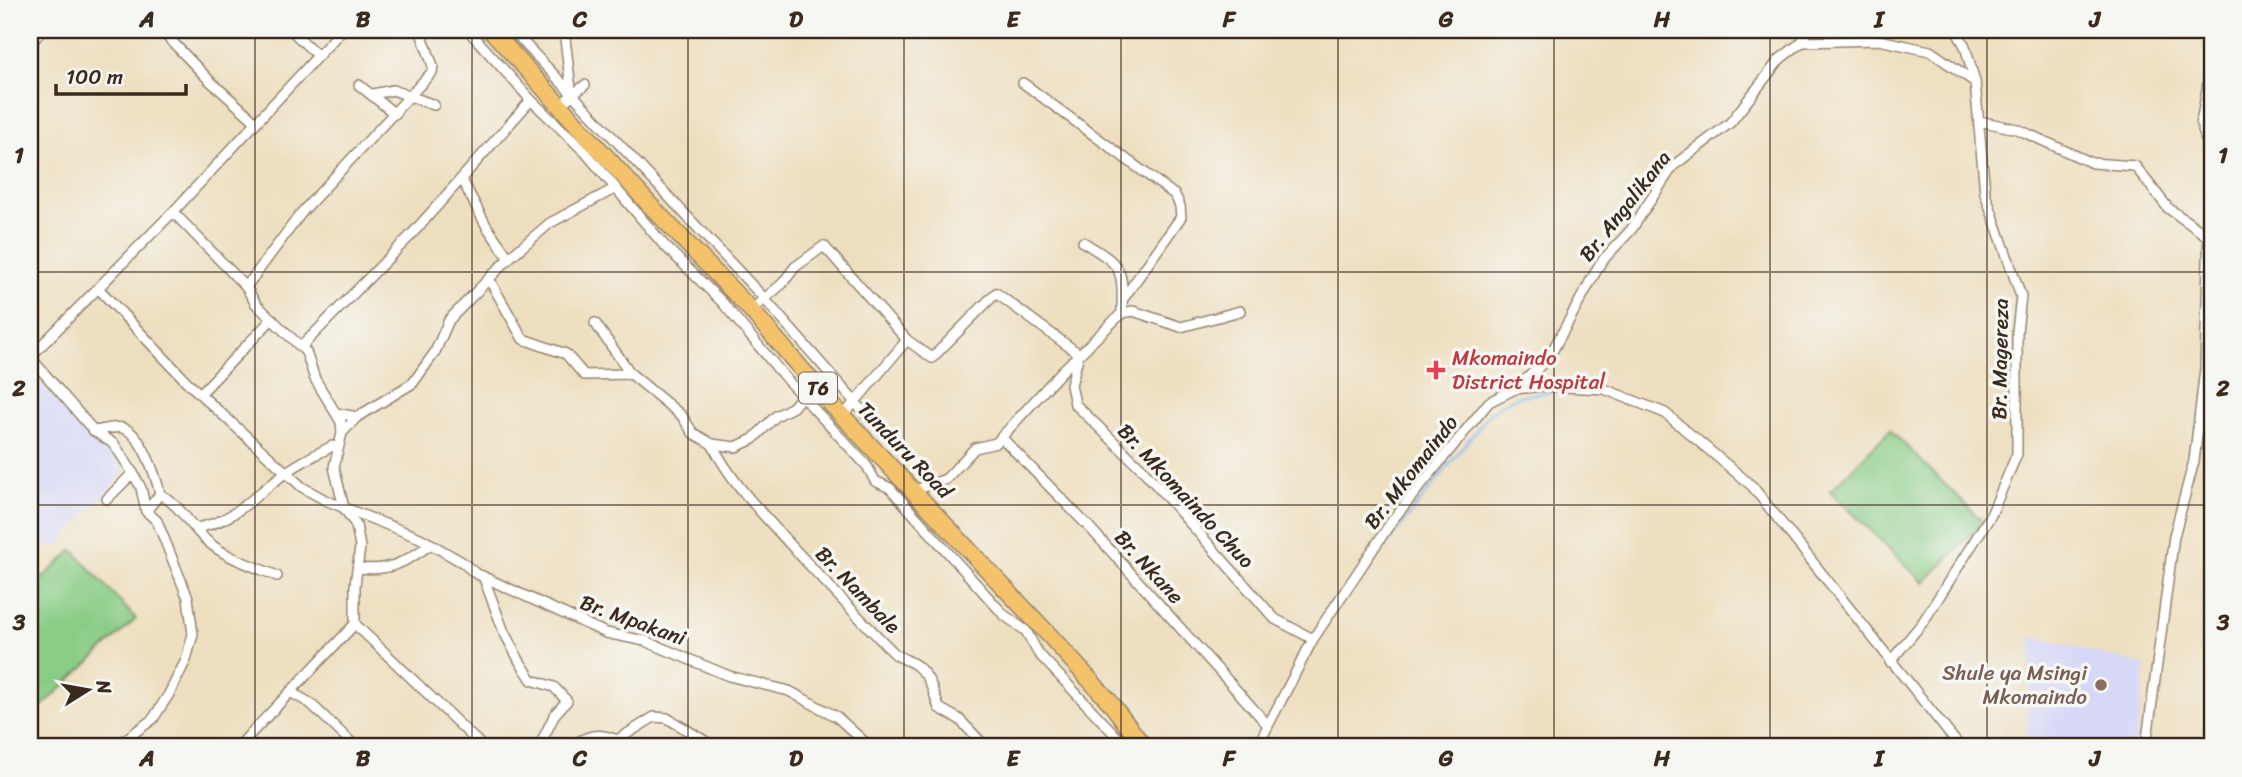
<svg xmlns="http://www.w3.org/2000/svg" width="2242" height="777" viewBox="0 0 2242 777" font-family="Sriracha,sans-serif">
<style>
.built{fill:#d7d7f8}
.green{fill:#89cc85;stroke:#627b52;stroke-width:2}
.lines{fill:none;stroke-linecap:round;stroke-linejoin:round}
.stream{stroke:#82b6f0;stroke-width:2.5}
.minor-casing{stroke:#94846f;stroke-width:12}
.trunk-casing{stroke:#94846f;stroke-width:19}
.minor{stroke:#fff;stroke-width:9}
.trunk{stroke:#f3c26a;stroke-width:16}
.grid{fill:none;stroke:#3b2a1e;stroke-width:2;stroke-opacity:0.55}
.health-dot{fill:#e0444e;stroke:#f6f6f2;stroke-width:2.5}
.education-dot{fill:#8d6e63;stroke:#f6f6f2;stroke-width:2.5}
.labels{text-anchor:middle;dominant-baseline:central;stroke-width:7;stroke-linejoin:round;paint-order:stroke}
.shield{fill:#f6f6f2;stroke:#73675e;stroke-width:2}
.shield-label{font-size:19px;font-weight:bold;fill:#3b2a1e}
.street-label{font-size:21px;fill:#3b2a1e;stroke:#f6f6f2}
.health-label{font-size:21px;fill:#be3a42;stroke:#f6f6f2;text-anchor:start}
.education-label{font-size:21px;fill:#785e54;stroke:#f6f6f2;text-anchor:end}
.neatline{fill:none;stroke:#3b2a1e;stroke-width:2.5}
.grid-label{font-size:23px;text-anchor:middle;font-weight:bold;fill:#3b2a1e}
</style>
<rect width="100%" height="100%" fill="#f6f6f2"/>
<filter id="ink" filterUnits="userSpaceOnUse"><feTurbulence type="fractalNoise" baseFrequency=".0143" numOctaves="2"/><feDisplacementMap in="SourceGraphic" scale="14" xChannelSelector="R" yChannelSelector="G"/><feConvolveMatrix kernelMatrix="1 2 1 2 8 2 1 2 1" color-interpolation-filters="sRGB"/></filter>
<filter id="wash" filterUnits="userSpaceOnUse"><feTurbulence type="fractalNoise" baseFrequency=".00686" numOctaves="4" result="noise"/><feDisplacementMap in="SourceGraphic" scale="28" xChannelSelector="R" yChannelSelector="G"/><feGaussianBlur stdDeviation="1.57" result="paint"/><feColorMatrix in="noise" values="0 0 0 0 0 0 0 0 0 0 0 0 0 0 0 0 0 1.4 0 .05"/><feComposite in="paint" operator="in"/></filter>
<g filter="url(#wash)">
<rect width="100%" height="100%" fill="#eedfc0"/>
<g class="built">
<path d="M35,377L126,471L57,546L30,547V382Z"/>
<path d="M2032,636L2146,666L2135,747H2025Z"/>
</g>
<g class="green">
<path d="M1890,430L1983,522L1924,583L1830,491Z"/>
<path d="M73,550L136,619L41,707L30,695V590Z"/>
</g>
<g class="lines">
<path class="stream" d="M1380,552L1490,413C1514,394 1523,394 1552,392"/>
</g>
</g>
<g filter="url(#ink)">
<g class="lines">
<g class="minor-casing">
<g id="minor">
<path d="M161,30L209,80L256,122"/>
<path d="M291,30L317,55"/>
<path d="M468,30L531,100L586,153L663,244L722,302L788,381L867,466L875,481L890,488L1004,615L1026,631L1038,653L1120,740"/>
<path d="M512,30L760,294L868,417"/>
<path d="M564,30L571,89"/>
<path d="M2211,30L2212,36"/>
<path d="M1802,42L1807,30"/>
<path d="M30,44L42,30"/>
<path d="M1023,83L1175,195L1180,206L1181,217L1123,299"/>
<path d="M359,85L395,114"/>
<path d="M373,94L393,90L434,105"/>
<path d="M561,104L585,85"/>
<path d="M1979,121L2017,129L2092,163L2135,166L2168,208L2210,238"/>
<path d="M462,180L487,227L509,258"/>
<path d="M173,212L246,287L256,304L306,352L315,379L341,422L342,433L334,467L344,508L356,525L360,547L355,585V624L238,747"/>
<path d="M1083,242C1122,266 1123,266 1122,313"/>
<path d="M489,279L523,339L566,354L584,375L631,374L682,416L693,433L712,444L736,447L753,439L776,416L793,407L813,382"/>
<path d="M246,287L302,212L432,72L433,66L420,30"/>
<path d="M98,288L189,384L302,487L325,500L420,538L462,562L475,573L606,633L645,641L729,676L789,691L837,717L870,747"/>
<path d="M751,310L782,284L795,267L824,246L907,340"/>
<path d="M595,323L631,374"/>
<path d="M302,346L412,234L531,100"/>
<path d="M30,357L94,431L114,444L133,473L141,488L146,511L157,521L188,598L193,634L186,660L169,694L153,719L115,747"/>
<path d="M30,357L173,212L342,30"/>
<path d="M1516,389L1549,357L1601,262L1631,230L1673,166L1730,123L1780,59L1802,42L1879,40L1930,51L1975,82"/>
<path d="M200,394L272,319"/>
<path d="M336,413L357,417L413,383L435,352L449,320L509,258L550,223L614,189"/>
<path d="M843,416L907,340L932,358L996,293L1079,354L1071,385L1075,404L1142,469L1275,619L1313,639"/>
<path d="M94,431C102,430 115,426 122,428C142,432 156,477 160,494L146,511"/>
<path d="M342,433L357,417"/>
<path d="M1001,437L1090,528L1267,724"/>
<path d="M712,444C731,482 760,511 788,542C823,580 858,617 894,653C901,659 912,661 918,667C931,678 934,694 939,708L959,719L986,747"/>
<path d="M913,491L946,479L975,448L996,443L1062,371L1122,313L1133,311L1181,327L1240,311"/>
<path d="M160,494C181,506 190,526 207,541C226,558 254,566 277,576"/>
<path d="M107,499L133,473"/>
<path d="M196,528C236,521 253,496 284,474C298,463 316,455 332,446L338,447"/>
<path d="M359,568C390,572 407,561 431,544"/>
<path d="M483,576L504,632L520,662L532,680L554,687L567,701L555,714L539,747"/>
<path d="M355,624L483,747"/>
<path d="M1890,662L1923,622L1991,515L2017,454V332L2021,296L1985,193L1975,82L1965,46L1956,30"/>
<path d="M290,692L310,703L356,747"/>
<path d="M571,747C587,735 598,732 617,740L654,717L667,718L715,747"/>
<path d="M1257,747L1313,639L1394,518L1489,402L1515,389L1543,386L1604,389L1665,413L1752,486L1960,747"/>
<path d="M2146,747L2174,536L2194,461L2205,369L2211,158L2201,123L2212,61"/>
</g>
</g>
<g class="trunk-casing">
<path id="trunk" d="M491,30L648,203L751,310L833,406L1050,636L1109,701L1144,747"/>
</g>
<use href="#minor" class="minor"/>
<use href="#trunk" class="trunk"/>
</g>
</g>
<path class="grid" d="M255,30V747M472,30V747M688,30V747M904,30V747M1121,30V747M1338,30V747M1554,30V747M1770,30V747M1987,30V747M30,272H2212M30,505H2212"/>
<path class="health-dot" d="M1432.5 359.5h7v7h7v7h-7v7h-7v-7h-7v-7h7z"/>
<circle class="education-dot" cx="2101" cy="685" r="7"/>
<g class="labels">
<rect class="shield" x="799" y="372.5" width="38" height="31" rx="5"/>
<g class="shield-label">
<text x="818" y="388">T6</text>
</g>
<g class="street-label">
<text transform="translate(1625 206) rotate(-52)">Br. Angalikana</text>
<text transform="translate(2000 359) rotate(-89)">Br. Magereza</text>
<text transform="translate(905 450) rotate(46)">Tunduru Road</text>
<text transform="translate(1411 472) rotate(-52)">Br. Mkomaindo</text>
<text transform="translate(1186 496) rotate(47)">Br. Mkomaindo Chuo</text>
<text transform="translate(1149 567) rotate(48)">Br. Nkane</text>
<text transform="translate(858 590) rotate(46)">Br. Nambale</text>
<text transform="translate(633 620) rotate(20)">Br. Mpakani</text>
</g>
<g class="health-label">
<text x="1452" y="358">Mkomaindo<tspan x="1452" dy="24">District Hospital</tspan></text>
</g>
<g class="education-label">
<text x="2087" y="673">Shule ya Msingi<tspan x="2087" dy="24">Mkomaindo</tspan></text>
</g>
</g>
<rect width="2242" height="777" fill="none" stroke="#f6f6f2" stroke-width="77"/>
<g transform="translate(88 690) rotate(79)" stroke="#f6f6f2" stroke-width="5" paint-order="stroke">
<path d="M0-5L12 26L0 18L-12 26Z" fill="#3b2a1e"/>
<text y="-10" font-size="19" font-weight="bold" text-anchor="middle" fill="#3b2a1e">N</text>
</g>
<path d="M56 84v10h130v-10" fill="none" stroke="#3b2a1e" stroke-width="3.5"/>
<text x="66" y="84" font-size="21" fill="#3b2a1e" stroke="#f6f6f2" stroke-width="5" paint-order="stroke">100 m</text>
<rect x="38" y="38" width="2166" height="700" class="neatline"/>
<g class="grid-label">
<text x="147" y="27">A</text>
<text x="363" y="27">B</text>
<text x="580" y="27">C</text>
<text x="796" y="27">D</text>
<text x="1013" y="27">E</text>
<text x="1229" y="27">F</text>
<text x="1446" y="27">G</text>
<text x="1662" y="27">H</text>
<text x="1879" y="27">I</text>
<text x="2095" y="27">J</text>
<text x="19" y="163">1</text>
<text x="2223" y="163">1</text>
<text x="19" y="396">2</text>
<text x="2223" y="396">2</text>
<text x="19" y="630">3</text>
<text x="2223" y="630">3</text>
<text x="147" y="766">A</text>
<text x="363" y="766">B</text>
<text x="580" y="766">C</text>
<text x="796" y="766">D</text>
<text x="1013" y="766">E</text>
<text x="1229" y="766">F</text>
<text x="1446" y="766">G</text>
<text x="1662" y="766">H</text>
<text x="1879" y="766">I</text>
<text x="2095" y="766">J</text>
</g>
</svg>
